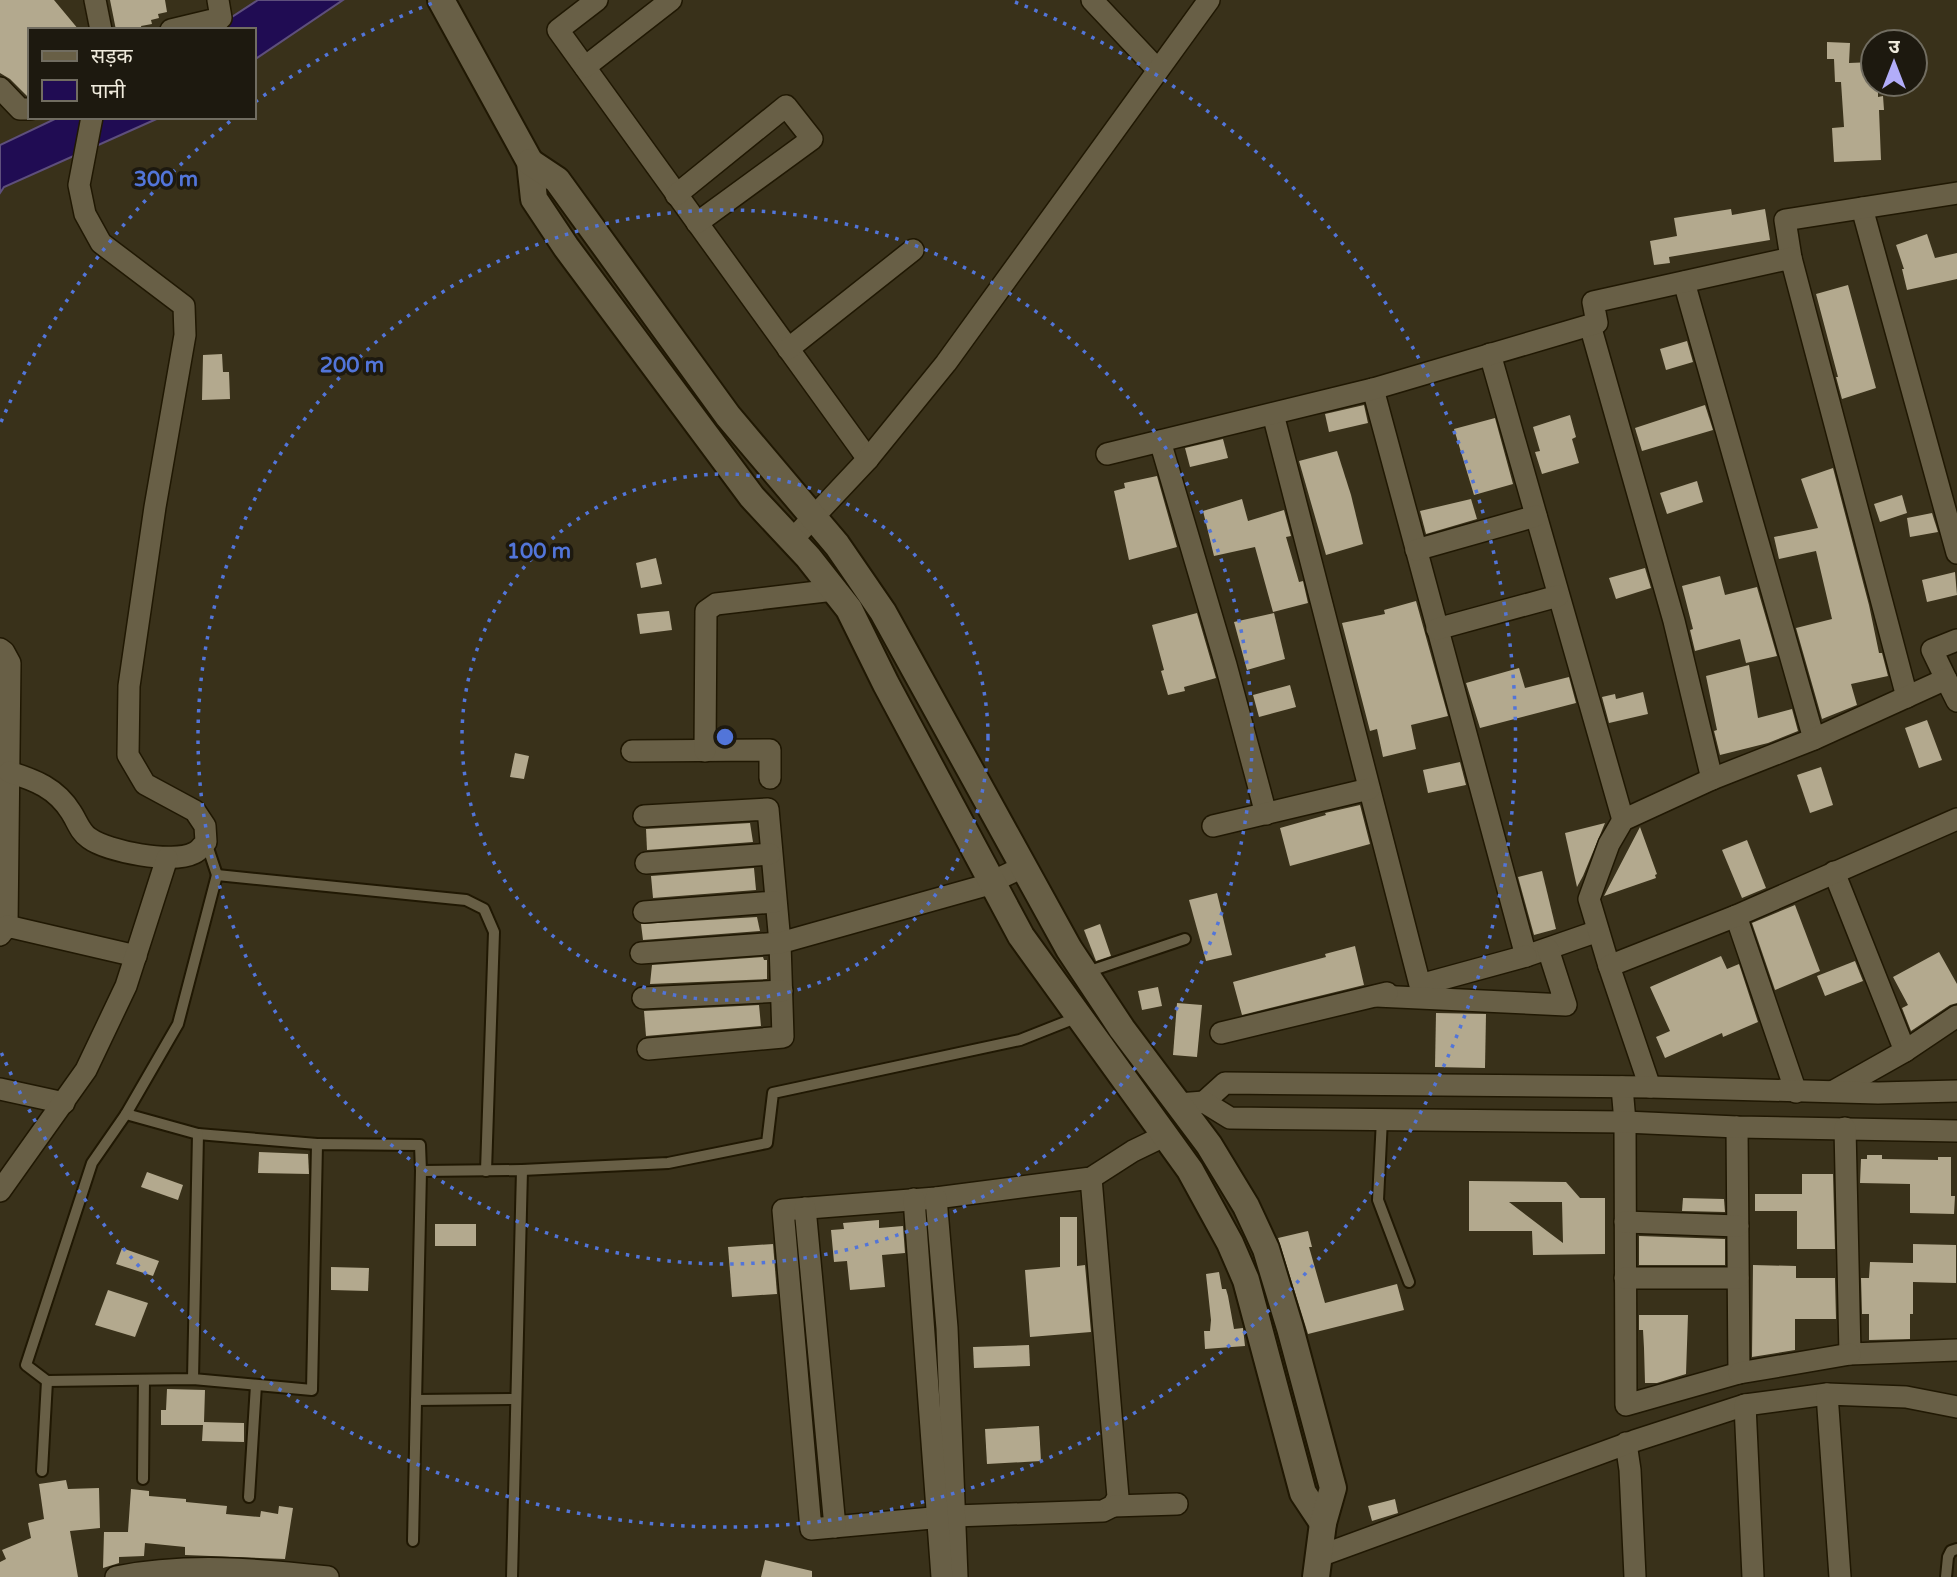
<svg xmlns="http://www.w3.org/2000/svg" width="1957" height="1577" viewBox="0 0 1957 1577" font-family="'Varela Round','Noto Sans Devanagari',sans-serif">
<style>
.water{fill:#200c53;stroke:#5e4f7c;stroke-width:2}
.building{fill:#b3a98e;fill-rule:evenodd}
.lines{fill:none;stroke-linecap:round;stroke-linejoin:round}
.service-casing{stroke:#201803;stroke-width:14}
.minor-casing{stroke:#201803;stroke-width:24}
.tertiary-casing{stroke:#201803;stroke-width:30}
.service{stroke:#685f46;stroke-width:10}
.minor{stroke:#685f46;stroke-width:21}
.tertiary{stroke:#685f46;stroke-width:26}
.ring{fill:none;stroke:#5275d9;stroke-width:3.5;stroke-dasharray:3.5 7}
.centre{fill:#5275d9;stroke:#1d190f;stroke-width:3.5}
.ring-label{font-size:21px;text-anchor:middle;font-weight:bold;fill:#5275d9;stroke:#1d190f;stroke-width:7;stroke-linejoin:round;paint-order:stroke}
</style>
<rect width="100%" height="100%" fill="#39311a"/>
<g class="water">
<path d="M258,0H343L254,60V30H212Z"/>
<path d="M59,117H161L4,187L0,193V145Z"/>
</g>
<g class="building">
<path d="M0,0H54L79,30H30V93L27,96L10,79L0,73Z"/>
<path d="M110,0H165L167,12L158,14L159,18L151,20L152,24L141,26L142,30H116Z"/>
<path d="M1827,42L1850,43L1849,63L1873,62V84H1878V97L1883,96L1884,110H1879L1881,160L1834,162L1832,128L1844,127L1841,82H1835L1834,59H1827Z"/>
<path d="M1731,209L1732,215L1765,209L1770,240L1669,257L1670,263L1654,265L1650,241L1677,236L1674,218Z"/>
<path d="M1927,234L1935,258L1957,253V279L1907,290L1902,269H1904L1896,245Z"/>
<path d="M1848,285L1876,388L1842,399L1836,377H1838L1816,294Z"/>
<path d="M1687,341L1693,362L1666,370L1660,349Z"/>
<path d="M222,354L223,372H229L230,399L202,400L203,355Z"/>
<path d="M1364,405L1368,423L1329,432L1325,414Z"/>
<path d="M1705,405L1713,430L1642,451L1635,428Z"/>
<path d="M1570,415L1576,437L1572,439L1579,463L1542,474L1535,452L1540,451L1533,427Z"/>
<path d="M1495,418L1513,484L1474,495L1454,429Z"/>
<path d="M1223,439L1228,458L1190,467L1185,448Z"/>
<path d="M1337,451L1351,495L1363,544L1326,555L1299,461Z"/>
<path d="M1833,468L1869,605L1879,653H1882L1888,676L1851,684L1857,705L1822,719L1796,628L1832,619L1816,551L1779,559L1774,537L1818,528L1801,479Z"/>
<path d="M1157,476L1177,547L1129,560L1114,491L1125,488L1124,483Z"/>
<path d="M1697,481L1703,502L1667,514L1660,493Z"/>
<path d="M1902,495L1907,513L1880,522L1874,504Z"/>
<path d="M1242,499L1248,521L1284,510L1291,536L1286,537L1299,582L1303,581L1308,603L1273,612L1255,547L1214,556L1203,511Z"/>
<path d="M1471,499L1477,519L1426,534L1420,511Z"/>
<path d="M1932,513L1938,532L1910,537L1907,518Z"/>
<path d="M656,558L662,584L641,588L636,563Z"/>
<path d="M1645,568L1651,588L1616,599L1609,578Z"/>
<path d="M1955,572L1957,595L1927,602L1922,580Z"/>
<path d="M1720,576L1725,595L1757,587L1777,656L1746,663L1740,639L1695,651L1690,630L1693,629L1682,586Z"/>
<path d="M1416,601L1448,716L1411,725L1416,749L1383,757L1377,729L1370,731L1342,623L1385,614L1384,610Z"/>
<path d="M669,611L672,630L640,634L637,614Z"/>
<path d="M1197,613L1216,678L1184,687L1185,691L1168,695L1161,671L1164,670L1152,625Z"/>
<path d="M1274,613L1285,659L1247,670L1234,622Z"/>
<path d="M1749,665L1758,718L1792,709L1798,731L1768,743L1720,755L1714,731L1717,730L1706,676Z"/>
<path d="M1519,668L1525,688L1569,677L1576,703L1480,728L1466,683Z"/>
<path d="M1290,685L1296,707L1259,717L1253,695Z"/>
<path d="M1643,692L1648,714L1609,723L1602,697L1615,694L1616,699Z"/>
<path d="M1927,720L1942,760L1919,768L1905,728Z"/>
<path d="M515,753L529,756L524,779L510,777Z"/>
<path d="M1460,762L1466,785L1428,793L1423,770Z"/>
<path d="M1821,767L1833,805L1810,813L1797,775Z"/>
<path d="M1360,805L1370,844L1290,866L1280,828L1326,815L1325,813Z"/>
<path d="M750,823L753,842L647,850L646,829Z"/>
<path d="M1605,823L1583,876L1577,887L1565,833Z"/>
<path d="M1640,827L1657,874L1655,875L1656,878L1604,896Z"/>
<path d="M1747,840L1766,888L1742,898L1722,850Z"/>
<path d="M754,868L756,890L653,898L651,876Z"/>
<path d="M1542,871L1556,929L1534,935L1518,877Z"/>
<path d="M1217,893L1232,955L1206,961L1189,900Z"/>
<path d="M1795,905L1820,971L1775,990L1752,923Z"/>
<path d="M757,917L760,931L643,940L641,924Z"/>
<path d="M1100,924L1111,956L1096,961L1084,930Z"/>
<path d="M1355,946L1364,985L1242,1015L1233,982L1326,957L1325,954Z"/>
<path d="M1939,952L1957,984V1003L1950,1005L1911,1031L1902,1008L1908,1005L1893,977Z"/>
<path d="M1721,956L1727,969L1739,964L1758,1022L1723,1037L1722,1033L1665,1058L1656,1037L1670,1031L1650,987Z"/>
<path d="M763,957L764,960H767V979L650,984L652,965Z"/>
<path d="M1855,961L1863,981L1825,996L1817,976Z"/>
<path d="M1158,987L1162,1006L1142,1010L1138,991Z"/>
<path d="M1177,1003L1202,1005L1197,1057L1173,1055Z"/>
<path d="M759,1005L761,1026L646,1036L644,1011Z"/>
<path d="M1436,1013L1486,1014L1485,1068L1435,1067Z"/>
<path d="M259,1152L308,1154L309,1174L258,1173Z"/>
<path d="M1867,1155H1882V1159L1938,1160V1157H1951V1196H1955L1954,1214L1910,1213V1184L1860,1183L1861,1159H1867Z"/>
<path d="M147,1172L183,1185L178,1200L141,1187Z"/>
<path d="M1802,1174H1833L1835,1249H1797V1211H1755V1194H1802Z"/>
<path d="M1469,1181L1566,1182L1580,1198H1605V1254L1533,1255L1532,1231H1469ZM1509,1202H1562L1563,1243L1547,1231Z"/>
<path d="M1683,1198L1724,1199L1725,1212L1682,1211Z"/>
<path d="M1060,1217H1077V1266L1085,1265L1091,1332L1030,1337L1025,1270L1060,1267Z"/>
<path d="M879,1220V1228L903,1226L905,1253L882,1255L885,1287L850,1290L847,1261L834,1262L831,1230L844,1229L843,1223Z"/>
<rect x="435" y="1224" width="41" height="22"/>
<path d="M1308,1231L1312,1247H1309L1325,1303L1397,1284L1404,1310L1308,1334L1278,1238Z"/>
<path d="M1639,1236L1725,1239V1265H1639Z"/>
<path d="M773,1244L777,1294L732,1297L728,1247Z"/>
<path d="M1913,1244L1956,1245V1283L1913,1282V1314H1910V1339L1869,1340V1314H1862L1861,1278H1869L1870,1262L1913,1263Z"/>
<path d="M122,1248L159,1261L153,1276L116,1264Z"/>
<path d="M1753,1265L1796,1266V1278H1835L1836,1319H1795V1350L1752,1357Z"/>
<path d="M331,1267L369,1268L368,1291L331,1290Z"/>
<path d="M1219,1272L1222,1289H1226L1228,1296L1234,1329L1243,1328L1245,1346L1205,1349L1204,1331H1210L1211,1320L1206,1274Z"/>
<path d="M108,1290L148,1303L135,1337L95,1325Z"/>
<path d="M1639,1315H1688L1686,1374L1657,1383H1645L1644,1348L1643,1330H1639Z"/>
<path d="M1029,1345L1030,1366L974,1368L973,1347Z"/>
<path d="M167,1389L205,1390L204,1422L244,1423V1442L202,1441L203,1425H161V1410H166Z"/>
<path d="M1039,1426L1041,1461L987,1464L985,1429Z"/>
<path d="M66,1480L68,1489L99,1488L100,1528L70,1531L78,1577H0V1562L6,1559L2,1550L31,1538L28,1523L44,1519L39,1484Z"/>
<path d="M131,1489L149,1491V1496L186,1499V1502L227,1506L226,1514L260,1517L261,1511L278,1514L279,1506L293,1508L285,1559L185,1555V1547L145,1543L144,1556L119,1557V1563L103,1568L104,1532H128Z"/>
<path d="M1395,1499L1398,1513L1372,1521L1368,1506Z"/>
<path d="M765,1560L812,1571V1577H761Z"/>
</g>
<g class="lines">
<g class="service-casing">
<g id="service">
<path d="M206,842L217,875"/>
<path d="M1084,973L1185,939"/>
<path d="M126,1114L178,1024L217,875L466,900L484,909L494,932L486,1171"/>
<path d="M1382,1119L1378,1200L1409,1282"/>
<path d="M198,1134L317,1144"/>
<path d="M522,1170L668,1163L767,1143L773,1093L1020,1040L1078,1017"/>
<path d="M193,1379L47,1381L26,1365L92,1163L126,1114L198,1134L193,1379L312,1390L317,1144L420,1145L421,1171"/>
<path d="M416,1400L516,1399"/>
<path d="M42,1471L47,1381"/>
<path d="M143,1479L144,1380"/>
<path d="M249,1497L256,1385"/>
<path d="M413,1541L421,1171L522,1170L512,1577"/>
<path d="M1946,1577L1948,1557L1951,1551L1957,1549"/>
</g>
</g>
<g class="minor-casing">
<g id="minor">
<path d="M95,0L101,30"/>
<path d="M597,0L558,30L868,459"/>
<path d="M1092,0L1158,70"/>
<path d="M171,30L221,18L218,0"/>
<path d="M585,67L671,0"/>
<path d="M0,88L20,109H30"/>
<path d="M676,195L786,106L812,139L697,223"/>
<path d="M1862,208L1957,553"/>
<path d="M1791,258L1785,220L1957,193"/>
<path d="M1684,282L1814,739"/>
<path d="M1590,325L1674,621L1712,779"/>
<path d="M788,349L913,250"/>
<path d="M1490,354L1623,820"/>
<path d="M1373,389L1526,956L1598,931"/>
<path d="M1273,414L1420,985L1526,956"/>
<path d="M1160,441L1226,665L1266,814"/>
<path d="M1107,454L1373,389L1597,323L1593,302L1791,258L1907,697"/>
<path d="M792,540L868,459L946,363L1209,0"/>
<path d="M1416,550L1536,516"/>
<path d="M1437,629L1558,596"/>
<path d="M0,649L4,652L10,663L7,926"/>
<path d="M1946,679L1932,650L1957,640"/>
<path d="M632,751L770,750V778"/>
<path d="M705,751L706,611L716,604L834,590"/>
<path d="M9,772C35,780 56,788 71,812C77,821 80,832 89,838C108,852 173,864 194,853C199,851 203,845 206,842L205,826L195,811L145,784L128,755L129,686L155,507L185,335L184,306L101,243L85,214L79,185L92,117"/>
<path d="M644,816L768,809L780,943L783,1037L648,1049"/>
<path d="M1213,826L1369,789"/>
<path d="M646,863L770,854"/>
<path d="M1834,872L1905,1051"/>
<path d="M644,912L775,902"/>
<path d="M1736,916L1796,1092"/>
<path d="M0,935L7,926L136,956"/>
<path d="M641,953L780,943L983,886L1023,867"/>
<path d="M1609,966L1589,899L1609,844L1623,820L1712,779L1814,739L1946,679L1957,701"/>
<path d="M1376,996L1566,1005L1548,949"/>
<path d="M643,998L782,991"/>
<path d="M1221,1033L1387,993"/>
<path d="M1622,1087L1625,1122L1626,1405L1739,1373L1737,1127"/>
<path d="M1650,1087L1609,966L1736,916L1957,819"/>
<path d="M0,1089L64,1103"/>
<path d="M1834,1091L1905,1051L1957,1016"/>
<path d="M1204,1102L1225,1083L1650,1087L1878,1093L1957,1091"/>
<path d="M1178,1104L1204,1102L1230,1118L1625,1122L1737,1127L1957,1131"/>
<path d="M1845,1128L1850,1354L1957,1350"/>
<path d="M1091,1178L936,1198L783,1210L811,1529L954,1516L1103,1511L1113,1506L1118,1497L1091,1178L1133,1151L1164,1136"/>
<path d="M0,1191L86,1070L126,986L167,858"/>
<path d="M936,1198L947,1328L957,1577"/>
<path d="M914,1199L942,1577"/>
<path d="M805,1208L835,1527"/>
<path d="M1625,1222L1738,1226"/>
<path d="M1625,1278H1738"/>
<path d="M1739,1373L1850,1354"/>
<path d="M1626,1443L1630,1470L1635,1577"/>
<path d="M1113,1506L1177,1504"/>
<path d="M1317,1557L1634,1441L1745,1405"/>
<path d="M116,1577C186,1563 258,1569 328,1577"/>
<path d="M1753,1577L1745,1405L1827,1394"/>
<path d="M1840,1577L1827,1394L1906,1397L1957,1407"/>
</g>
</g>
<g class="tertiary-casing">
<g id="tertiary">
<path d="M441,0L530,162L534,199L566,247L752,497L808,557L849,609L886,684L1021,936L1190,1170L1230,1243L1246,1280L1303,1493L1323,1523"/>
<path d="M530,162L557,180L728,416L837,545L883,612L1069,949L1122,1029L1209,1145L1246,1206L1266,1249L1290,1328L1333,1488L1323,1523L1316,1577"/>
</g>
</g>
<use href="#service" class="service"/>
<use href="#minor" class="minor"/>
<use href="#tertiary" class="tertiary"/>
</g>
<g class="ring">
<circle cx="725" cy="737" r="263"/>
<circle cx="725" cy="737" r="527"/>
<path d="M1 422A790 790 0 0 1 233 119M255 102A790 790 0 0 1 435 2M1015 2A790 790 0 1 1 1 1052"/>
</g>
<circle cx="725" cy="737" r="10" class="centre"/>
<g class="ring-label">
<text x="166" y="186">300 m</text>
<text x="352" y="372">200 m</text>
<text x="539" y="558">100 m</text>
</g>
<rect x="28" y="28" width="228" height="91" fill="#1d190f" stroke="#716d61" stroke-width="2"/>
<rect x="42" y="51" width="35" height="10" fill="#685f46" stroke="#716d61" stroke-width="2"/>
<text x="91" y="63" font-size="21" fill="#efeadc">सड़क</text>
<rect x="42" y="80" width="35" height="21" fill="#200c53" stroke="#716d61" stroke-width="2"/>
<text x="91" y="98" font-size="21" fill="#efeadc">पानी</text>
<g transform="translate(1894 63)"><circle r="33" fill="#1d190f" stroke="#716d61" stroke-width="2"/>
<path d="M0-5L12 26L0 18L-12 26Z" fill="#b2adf9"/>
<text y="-10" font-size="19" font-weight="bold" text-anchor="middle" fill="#efeadc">उ</text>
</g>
</svg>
